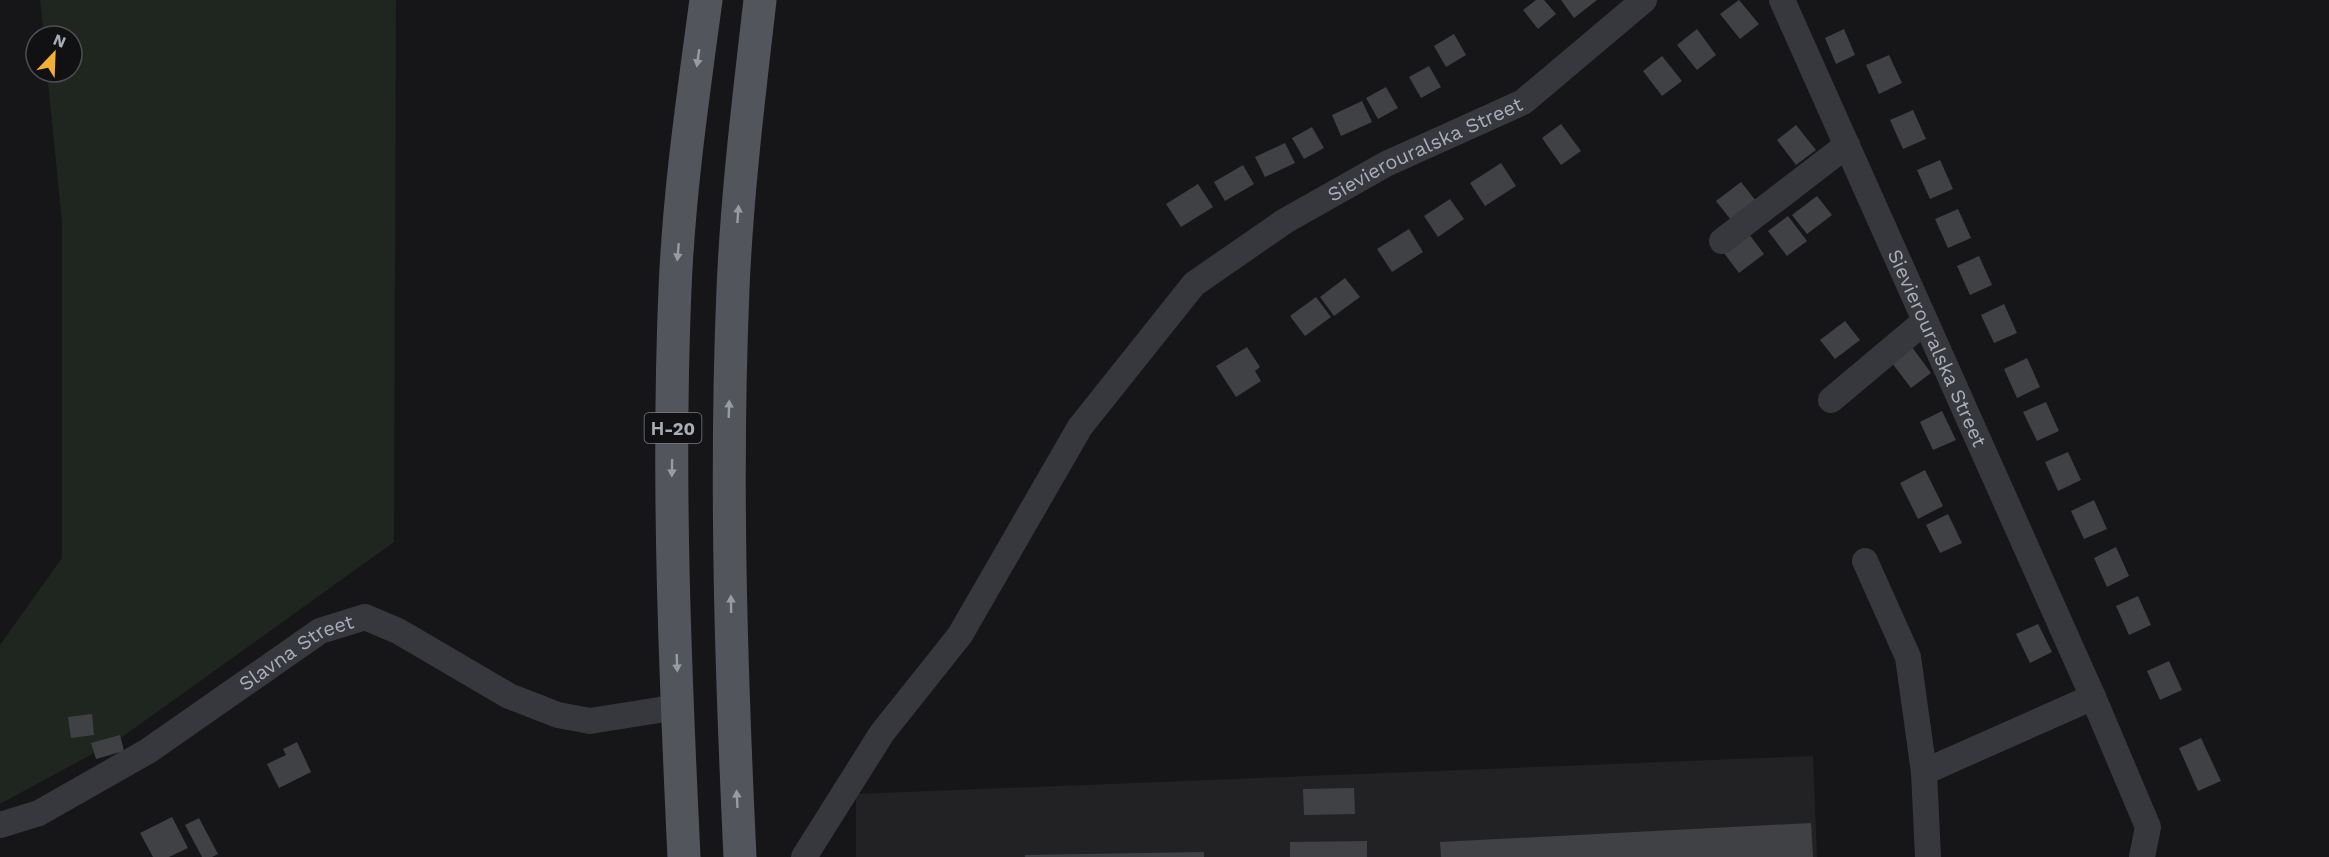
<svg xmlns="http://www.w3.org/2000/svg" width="2329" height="857" viewBox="0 0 2329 857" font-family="'Work Sans',sans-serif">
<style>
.built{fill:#222225}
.green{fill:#1e261f}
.building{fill:#404145}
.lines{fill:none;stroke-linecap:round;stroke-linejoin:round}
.minor{stroke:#37383d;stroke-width:26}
.major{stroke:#53555c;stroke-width:33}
.oneway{fill:#979ba6}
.labels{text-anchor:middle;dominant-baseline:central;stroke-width:4.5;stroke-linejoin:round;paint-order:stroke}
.shield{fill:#111113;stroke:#7b7e86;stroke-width:1.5}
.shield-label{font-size:18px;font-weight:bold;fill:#a8adb8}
.street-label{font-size:20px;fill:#a8adb8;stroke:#111113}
</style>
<rect width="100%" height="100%" fill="#161618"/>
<path class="built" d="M1813,756L1817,857H856V794Z"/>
<path class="green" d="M40,0H396L394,542L118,740L0,804V645L62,558V223L47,72H72V36H44Z"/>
<g class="building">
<path d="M1536,0H1544L1556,14L1538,29L1523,10Z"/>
<path d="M1561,0H1597L1574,18Z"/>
<path d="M1739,0L1759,24L1740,39L1720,14Z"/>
<path d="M1697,29L1716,55L1697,70L1677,45Z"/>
<path d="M1844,29L1855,55L1836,64L1825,38Z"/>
<path d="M1454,34L1466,55L1446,67L1434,46Z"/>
<path d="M1889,55L1902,83L1879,94L1866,65Z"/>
<path d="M1662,56L1682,81L1662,96L1643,71Z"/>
<path d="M1429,66L1441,87L1421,98L1409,77Z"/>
<path d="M1386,87L1398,108L1378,119L1366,98Z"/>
<path d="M1362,101L1372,122L1341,136L1332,115Z"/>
<path d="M1913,110L1926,139L1903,149L1890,120Z"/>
<path d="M1561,124L1581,151L1561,165L1542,138Z"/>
<path d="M1796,125L1816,150L1796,165L1777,140Z"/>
<path d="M1312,127L1324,148L1304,159L1292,138Z"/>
<path d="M1285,143L1295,163L1265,177L1255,157Z"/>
<path d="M1940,160L1953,189L1930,199L1917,170Z"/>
<path d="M1501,163L1516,186L1485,206L1470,183Z"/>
<path d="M1243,165L1254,184L1225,201L1214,182Z"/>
<path d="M1741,182L1756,201L1731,220L1716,201Z"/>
<path d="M1198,184L1213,207L1181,227L1166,204Z"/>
<path d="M1817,196L1832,215L1807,234L1792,215Z"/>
<path d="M1450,199L1464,219L1438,237L1424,216Z"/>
<path d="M1958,209L1971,238L1948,248L1935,219Z"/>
<path d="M1788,216L1807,241L1787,256L1768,231Z"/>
<path d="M1409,229L1423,252L1392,272L1377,249Z"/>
<path d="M1749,234L1764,254L1739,273L1724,253Z"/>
<path d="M1979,256L1992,285L1970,295L1957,266Z"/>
<path d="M1345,278L1360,297L1334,316L1320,297Z"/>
<path d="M1316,297L1331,317L1305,336L1290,316Z"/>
<path d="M2004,304L2017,333L1994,343L1981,315Z"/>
<path d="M1845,321L1860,340L1835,359L1820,340Z"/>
<path d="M1247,347L1260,367L1255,371L1261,381L1236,397L1216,366Z"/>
<path d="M1912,347L1931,373L1911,388L1892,363Z"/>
<path d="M2027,358L2040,387L2017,398L2004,369Z"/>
<path d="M2046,402L2059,431L2037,441L2023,412Z"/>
<path d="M1942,411L1956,440L1933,450L1920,422Z"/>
<path d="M2068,452L2081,480L2058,491L2045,462Z"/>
<path d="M1925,470L1943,506L1918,519L1900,483Z"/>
<path d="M2094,500L2107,529L2084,539L2071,511Z"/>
<path d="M1948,514L1962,543L1940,553L1926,525Z"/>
<path d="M2116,547L2129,576L2107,587L2094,558Z"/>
<path d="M2138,596L2151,625L2129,635L2116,606Z"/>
<path d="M2038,624L2052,652L2030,663L2016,634Z"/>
<path d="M2169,661L2182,690L2160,700L2147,671Z"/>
<path d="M92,714L94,735L71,738L68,717Z"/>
<path d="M120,735L124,751L96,759L91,743Z"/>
<path d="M2201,738L2221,781L2198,791L2179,748Z"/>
<path d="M297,742L311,772L279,788L267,764L286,755L283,749Z"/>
<path d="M1354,788L1355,814L1304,815L1303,789Z"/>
<path d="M172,817L188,848L169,857H153L140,833Z"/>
<path d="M199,818L218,854L212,857H202L185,825Z"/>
<path d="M1811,823L1813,857H1441L1440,842Z"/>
<path d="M1367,841V857H1290V842Z"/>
<path d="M1204,852V857H1025V855Z"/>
</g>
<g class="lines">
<g class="minor">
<path id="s1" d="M1782,0L2093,697L2148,827L2142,857"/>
<path d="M1722,241L1847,145"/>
<path d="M1831,400L1925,321"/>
<path d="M1865,561L1908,657L1924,772"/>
<path id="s2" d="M0,825L39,813L148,751L320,631L365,617L398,631L509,696L558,715L590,721L678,707"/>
<path id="s3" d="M804,857L882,733L960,635L1080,427L1194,284L1285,221L1386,164L1523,102L1644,0"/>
<path d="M1928,857L1924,772L2093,697"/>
</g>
<g class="major">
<path d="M684,857C675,668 667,478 675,289C679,192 693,96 706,0"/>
<path d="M740,857C731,668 725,479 733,289C737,193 749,96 760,0"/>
</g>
</g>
<defs><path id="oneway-solid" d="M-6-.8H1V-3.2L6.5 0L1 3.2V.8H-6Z" transform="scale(1.5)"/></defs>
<g class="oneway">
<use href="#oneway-solid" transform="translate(698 58) rotate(98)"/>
<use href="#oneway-solid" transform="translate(738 214) rotate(-86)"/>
<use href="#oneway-solid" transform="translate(678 252) rotate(95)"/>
<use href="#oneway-solid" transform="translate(729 409) rotate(-88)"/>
<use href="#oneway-solid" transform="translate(672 468) rotate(91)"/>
<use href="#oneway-solid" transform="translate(731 604) rotate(-91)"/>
<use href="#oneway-solid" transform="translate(677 663) rotate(88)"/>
<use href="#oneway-solid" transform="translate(737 799) rotate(-93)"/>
</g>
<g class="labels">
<rect class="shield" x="644.5" y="413" width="57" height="30" rx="4.5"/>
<g class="shield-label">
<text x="673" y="428">Н-20</text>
</g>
<g class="street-label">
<text stroke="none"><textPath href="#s3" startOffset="963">Sievierouralska Street</textPath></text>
<text stroke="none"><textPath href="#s1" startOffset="381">Sievierouralska Street</textPath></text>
<text stroke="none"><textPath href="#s2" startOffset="345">Slavna Street</textPath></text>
</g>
</g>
<g transform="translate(54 54) rotate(23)"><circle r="28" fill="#111113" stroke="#4d4f55" stroke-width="1.5"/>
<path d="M0-4.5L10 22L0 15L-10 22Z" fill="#f2b134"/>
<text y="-9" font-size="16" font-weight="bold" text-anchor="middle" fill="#a8adb8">N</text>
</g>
</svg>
